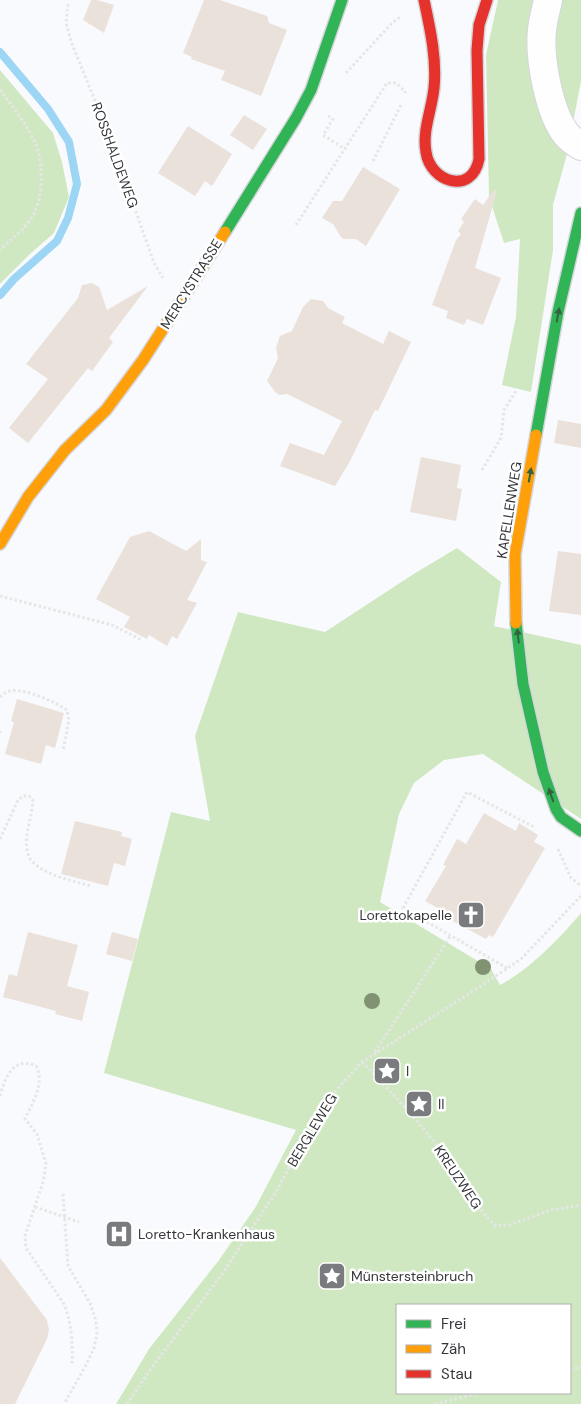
<svg xmlns="http://www.w3.org/2000/svg" width="581" height="1404" viewBox="0 0 581 1404" font-family="'DM Sans',sans-serif">
<style>
.green{fill:#d0e8c2;fill-rule:evenodd}
.lines{fill:none;stroke-linecap:round;stroke-linejoin:round}
.stream{stroke:#9dd5f5;stroke-width:8}
.building{fill:#eae1db}
.street-casing{stroke:#d5d6da;stroke-width:30}
.fast-casing{stroke:#d5d6da;stroke-width:14}
.slow-casing{stroke:#d5d6da;stroke-width:14}
.jam-casing{stroke:#d5d6da;stroke-width:14}
.path{stroke:#e5e6e6;stroke-width:3;stroke-dasharray:2.5 2.5;stroke-linecap:butt}
.street{stroke:#fefeff;stroke-width:28}
.fast{stroke:#30b455;stroke-width:11}
.slow{stroke:#ff9f0a;stroke-width:11}
.jam{stroke:#e5322d;stroke-width:11}
.tree{fill:#809272}
.oneway{fill:#336243}
.labels{text-anchor:middle;dominant-baseline:central;stroke-width:5;stroke-linejoin:round;paint-order:stroke}
.street-label{font-size:14px;fill:#34363a;stroke:#fff}
.poi-label{font-size:14px;fill:#34363a;stroke:#fff;text-anchor:start}
</style>
<rect width="100%" height="100%" fill="#f9fafd"/>
<g class="green">
<path d="M498,0H581V81L567,154L553,205V250L531,392L502,385L516,317L520,239L504,243L489,197L486,55Z"/>
<path d="M0,70L53,133L62,162L69,197L54,233L30,254L0,284Z"/>
<path d="M457,548L501,582L494,626L581,645V819L483,754L444,760L414,783L399,814L380,902L491,969L500,985C530,969 559,939 581,913V1404H116L149,1349L219,1260L255,1208L296,1130L104,1073L171,812L210,821L195,736L238,612L325,632L412,575ZM397,1305H570V1393H397Z"/>
</g>
<g class="lines">
<path class="stream" d="M0,52L48,109L69,142L77,184L68,218L57,241L14,279L0,295"/>
</g>
<g class="building">
<path d="M91,0H97L114,5L104,33L83,20Z"/>
<path d="M204,0H220L267,16L269,23L287,30L261,96L221,80L225,71L191,59L192,57L183,53Z"/>
<path d="M244,115L267,129L253,150L230,135Z"/>
<path d="M188,126L232,154L212,186L205,181L195,196L158,173Z"/>
<path d="M363,167L400,189L366,246L356,239H344L341,237L333,224L322,218L333,201H342Z"/>
<path d="M494,190L497,191L475,268L501,278L483,325L467,319L464,325L446,318L448,311L432,305L456,240L461,234L458,231L464,222L461,219L475,199L483,205Z"/>
<path d="M92,283L99,287L107,310L148,286L109,338L113,342L92,371L88,368L28,443L9,428L48,379L26,364L78,298L82,285Z"/>
<path d="M311,299L323,301L328,308L345,317L342,323L383,344L389,331L411,342L378,411L375,410L349,463L335,486L280,466L290,443L324,455L342,421L287,394L280,395L276,393L267,381L278,358L276,348L280,336L292,331L303,307Z"/>
<path d="M558,420L581,424V448L554,443Z"/>
<path d="M421,457L461,465L457,488L462,489L456,521L410,512Z"/>
<path d="M149,531L186,551L201,539V560L207,562L187,600L197,603L177,639L172,636L167,646L149,635L147,639L124,627L130,617L96,599L130,537Z"/>
<path d="M558,551L581,554V615L549,611Z"/>
<path d="M17,699L64,713L55,748L46,745L41,764L5,754L14,722L11,721Z"/>
<path d="M484,813L516,831L519,823L538,835L534,842L545,848L493,937L489,935L486,939L445,917L447,913L425,901L446,866L443,865L457,839L466,844Z"/>
<path d="M75,821L122,832L121,836L132,839L125,866L114,863L108,886L61,874Z"/>
<path d="M28,932L78,945L67,986L89,992L82,1021L55,1014L56,1011L3,997L9,974L17,976Z"/>
<path d="M112,932L138,939L132,961L106,954Z"/>
<path d="M0,1258L47,1320L49,1330L47,1339L15,1404H0Z"/>
</g>
<g class="lines">
<g class="street-casing">
<path id="street" d="M548,0C546,10 543,20 542,30C539,58 549,112 566,134C570,139 576,143 581,146"/>
</g>
<g class="fast-casing">
<g id="fast">
<path d="M225,232L296,118L311,90L342,0"/>
<path d="M536,435L558,312L581,213"/>
<path d="M516,623L523,684L543,772L556,809L561,817L581,831"/>
</g>
</g>
<g class="slow-casing">
<g id="slow">
<path d="M0,544L28,497L65,450L106,410L143,360L225,232"/>
<path d="M516,623L515,554L536,435"/>
</g>
</g>
<g class="jam-casing">
<path id="jam" d="M424,0C430,28 437,59 434,88C432,109 422,131 426,152C430,182 472,196 479,159L477,50L479,25L487,0"/>
</g>
<g class="path">
<path d="M68,4L66,23L72,44L109,135L154,263L163,278"/>
<path d="M346,73L392,23L400,17"/>
<path d="M0,90C11,104 30,129 36,145C44,167 44,204 28,223C20,233 9,241 0,250"/>
<path d="M328,116L333,119L323,135L345,149"/>
<path d="M373,161L402,103"/>
<path d="M296,225L387,83H396L405,91V93"/>
<path d="M482,470L501,438L504,410L516,391"/>
<path d="M0,596L112,625L142,640"/>
<path d="M0,697C3,694 7,691 10,691C25,688 55,702 67,710L69,720L63,751"/>
<path d="M0,732L1,733"/>
<path d="M0,839L18,800L23,796H29L33,800C32,812 29,823 27,834C26,842 26,854 31,860C43,875 74,881 91,886"/>
<path d="M558,849L571,878L581,886"/>
<path d="M507,968L403,908L467,792L534,827"/>
<path d="M375,1052L451,935"/>
<path d="M362,1062C391,1092 419,1121 444,1155C462,1179 474,1207 496,1226L509,1225L551,1210L581,1205"/>
<path d="M0,1096C5,1077 14,1056 36,1066C45,1083 33,1102 25,1119L37,1134L46,1164L43,1182L25,1236L26,1248L64,1304C72,1324 73,1345 72,1366"/>
<path d="M63,1194L68,1266L90,1303L96,1321L97,1334L94,1348L86,1365L64,1404"/>
<path d="M35,1207L79,1222"/>
<path d="M570,1370L581,1367"/>
<path d="M127,1404L155,1363L222,1274L276,1192L308,1132L333,1094L362,1062L484,984L521,959L581,896"/>
<path d="M435,1404L480,1393"/>
</g>
<use href="#street" class="street"/>
<use href="#fast" class="fast"/>
<use href="#slow" class="slow"/>
<use href="#jam" class="jam"/>
</g>
<g class="tree">
<circle cx="483" cy="967" r="8"/>
<circle cx="372" cy="1001" r="8"/>
</g>
<defs><path id="oneway-solid" d="M-6-.8H1V-3.2L6.5 0L1 3.2V.8H-6Z" transform="scale(1.25)"/></defs>
<g class="oneway">
<use href="#oneway-solid" transform="translate(558 315) rotate(-79)"/>
<use href="#oneway-solid" transform="translate(530 475) rotate(-80)"/>
<use href="#oneway-solid" transform="translate(518 636) rotate(-97)"/>
<use href="#oneway-solid" transform="translate(551 795) rotate(-109)"/>
</g>
<defs>
<g id="church-square" transform="scale(1.4375)"><rect x="-9" y="-9" width="18" height="18" rx="4" fill="#797b7e" stroke="#fff"/><path d="M-1.2-6h2.4v3.5h3.3v2.4h-3.3V6h-2.4V-.1h-3.3v-2.4h3.3Z" fill="#fff"/></g>
<g id="sight-square" transform="scale(1.4375)"><rect x="-9" y="-9" width="18" height="18" rx="4" fill="#797b7e" stroke="#fff"/><path d="M0-6L1.8-2.2L6-1.7L2.9 1.2L3.7 5.4L0 3.3L-3.7 5.4L-2.9 1.2L-6-1.7L-1.8-2.2Z" fill="#fff"/></g>
<g id="hospital-square" transform="scale(1.4375)"><rect x="-9" y="-9" width="18" height="18" rx="4" fill="#797b7e" stroke="#fff"/><path d="M-5-5h3v3.5h4V-5h3V5h-3V1.5h-4V5h-3Z" fill="#fff"/></g>
</defs>
<g fill-rule="evenodd">
<use href="#church-square" x="471" y="915"/>
<use href="#sight-square" x="387" y="1071"/>
<use href="#sight-square" x="419" y="1104"/>
<use href="#hospital-square" x="119" y="1234"/>
<use href="#sight-square" x="332" y="1276"/>
</g>
<g class="labels">
<g class="street-label">
<text transform="translate(115 155) rotate(70)">ROSSHALDEWEG</text>
<text transform="translate(191 284) rotate(-58)">MERCYSTRASSE</text>
<text transform="translate(509 510) rotate(-81)">KAPELLENWEG</text>
<text transform="translate(312 1130) rotate(-59)">BERGLEWEG</text>
<text transform="translate(458 1177) rotate(56)">KREUZWEG</text>
</g>
<g class="poi-label">
<text x="452" y="915" text-anchor="end">Lorettokapelle</text>
<text x="406" y="1071">I</text>
<text x="438" y="1104">II</text>
<text x="138" y="1234">Loretto-Krankenhaus</text>
<text x="351" y="1276">Münstersteinbruch</text>
</g>
</g>
<rect x="396" y="1304" width="175" height="90" fill="#ffffff" stroke="#aeafb0"/>
<rect x="406" y="1320" width="25" height="8" fill="#30b455" stroke="#aeafb0"/>
<text x="441" y="1329" font-size="15" fill="#34363a">Frei</text>
<rect x="406" y="1345" width="25" height="8" fill="#ff9f0a" stroke="#aeafb0"/>
<text x="441" y="1354" font-size="15" fill="#34363a">Zäh</text>
<rect x="406" y="1370" width="25" height="8" fill="#e5322d" stroke="#aeafb0"/>
<text x="441" y="1379" font-size="15" fill="#34363a">Stau</text>
</svg>
